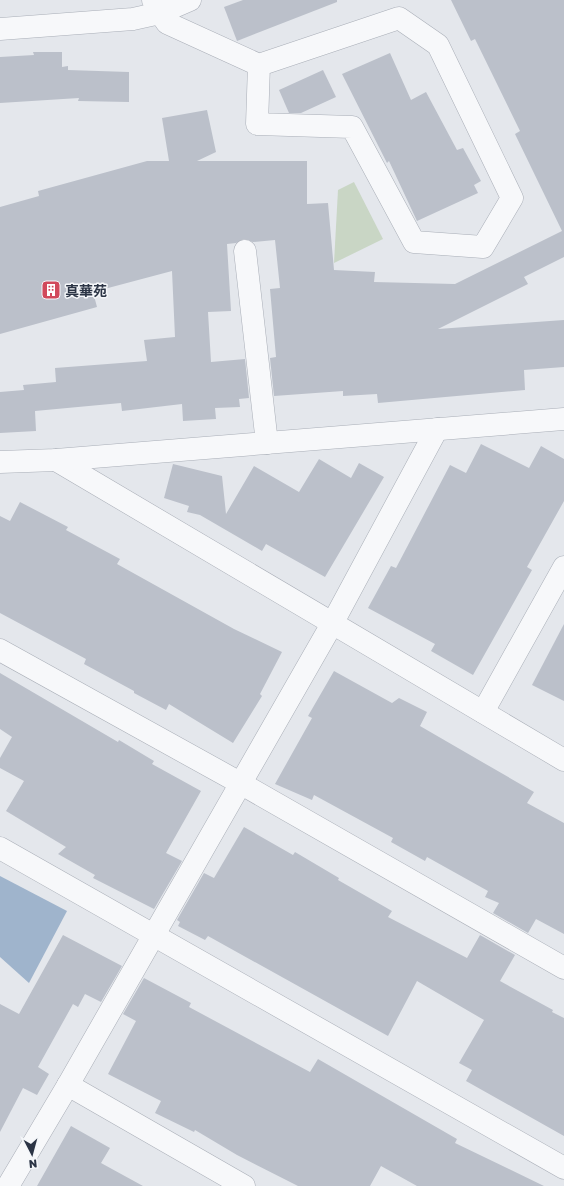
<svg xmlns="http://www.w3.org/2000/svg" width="564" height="1186" viewBox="0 0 564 1186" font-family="'Golos Text','Noto Sans JP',sans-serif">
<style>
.green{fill:#c9d6c5}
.water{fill:#9fb4cc}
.building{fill:#bbc0ca}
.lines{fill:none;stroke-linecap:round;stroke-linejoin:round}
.street-casing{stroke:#a9aeb7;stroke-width:23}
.street{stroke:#f7f8fa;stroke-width:22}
.labels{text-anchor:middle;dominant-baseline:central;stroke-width:3;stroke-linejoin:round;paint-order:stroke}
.poi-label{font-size:14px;font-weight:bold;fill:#2b3445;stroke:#f4f6f9;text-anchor:start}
</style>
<rect width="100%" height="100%" fill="#e4e7ec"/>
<path class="green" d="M354,182L383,239L334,263L338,190Z"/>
<path class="water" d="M0,876L67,911L29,983L0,957Z"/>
<g class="building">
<path d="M243,0H337V2L237,41L224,7Z"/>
<path d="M451,0H564V257L524,277L528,284L438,329L564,320V367L524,370L525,390L378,403L377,394L343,396V391L274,396L270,358L276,357L270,289L280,288L275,240L253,242L244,239L236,243L227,244L231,311L208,312L211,362L245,359L249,398L239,399L240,407L215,408L216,419L183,421L182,404L122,411L121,403L35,411L36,431L0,433V392L24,390L23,385L56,382L55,368L147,361L144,340L175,337L172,271L93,292L97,307L0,334V207L39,196L38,191L147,161H169L162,118L207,110L216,152L197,161H307V204L328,203L334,270L375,272L374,282L455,284L562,231L515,134L520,131L475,39L471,41Z"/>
<path d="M33,52H62V67L68,66V70L129,72V102L78,101L79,98L0,103V57L34,55Z"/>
<path d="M390,53L411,100L426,92L457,150L463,148L481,181L474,185L478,193L417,221L389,161L387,163L342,74Z"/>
<path d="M323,70L336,97L301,113H289L279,90Z"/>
<path d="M481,444L529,468L541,446L564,459V501L527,567L532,570L473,675L431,651L435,644L368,608L391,566L396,568L450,465L466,473Z"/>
<path d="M319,459L351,478L359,463L384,477L325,577L266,544L262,551L200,515L187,512L189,506L164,498L173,464L222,476L226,514L254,466L299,492Z"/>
<path d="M20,502L68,527L66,530L120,559L117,564L234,629L282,652L260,694L262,696L233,743L169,704L166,710L134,693V691L84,664L86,659L0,613V516L10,521Z"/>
<path d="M564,624V701L532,685Z"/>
<path d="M334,671L392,703L399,698L427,712L420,726L534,792L527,803L564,823V934L536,919L528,933L493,913L499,903L485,897L488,891L427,857L425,861L391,842L393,838L314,795L312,800L275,784L312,718L308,716Z"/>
<path d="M0,673L118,742L119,740L154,761L152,764L201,791L166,853L182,861L154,909L93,878L95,875L58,854L66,847L6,811L24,781L0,768V758L12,737L0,729Z"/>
<path d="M244,827L293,855L295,852L339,878L338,880L392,911L388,917L467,958L480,935L515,955L500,981L553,1010L552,1012L564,1018V1136L466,1081L472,1070L459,1063L484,1020L417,981L388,1036L208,936L205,940L178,926L180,922L177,920L204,873L214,878Z"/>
<path d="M63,935L122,966L101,1002L85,994L78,1007L73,1004L38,1067L49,1074L37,1095L23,1088L0,1132V1004L19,1014Z"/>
<path d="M144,978L191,1003L189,1007L310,1072L318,1059L457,1139L455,1143L544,1186H417L381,1166L370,1186H298L237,1155L195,1130L194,1132L155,1113L161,1101L108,1074L136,1021L123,1014Z"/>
<path d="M71,1126L110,1148L101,1163L143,1186H37Z"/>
</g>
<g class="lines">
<g class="street-casing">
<g id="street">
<path d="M190,0L160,13L167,23L259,65L399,18L438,45L512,198L483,247L414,242L352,127L257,124L259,65"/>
<path d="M0,29L133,19L160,13L153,0"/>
<path d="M245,251L267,443"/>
<path d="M56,460L564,760"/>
<path d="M0,462L56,460L564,419"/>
<path d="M0,650L240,783L564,968"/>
<path d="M483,712L564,567"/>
<path d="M0,848L564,1168"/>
<path d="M68,1085L244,1186"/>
<path d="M8,1186L68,1085L332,624L437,429"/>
</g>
</g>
<use href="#street" class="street"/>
</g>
<defs>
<g id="building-square" transform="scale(1)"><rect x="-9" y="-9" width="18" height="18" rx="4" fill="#d1495b" stroke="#f4f6f9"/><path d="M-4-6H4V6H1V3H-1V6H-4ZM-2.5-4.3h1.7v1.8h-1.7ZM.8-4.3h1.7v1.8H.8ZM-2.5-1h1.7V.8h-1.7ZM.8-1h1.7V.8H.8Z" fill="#fff"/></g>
</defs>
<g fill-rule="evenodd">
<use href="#building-square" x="51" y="290"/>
</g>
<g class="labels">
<g class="poi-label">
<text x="65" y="290">真華苑</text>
</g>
</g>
<g transform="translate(32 1154) rotate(174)" stroke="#f4f6f9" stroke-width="3" paint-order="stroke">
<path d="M0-3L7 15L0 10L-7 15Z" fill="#2b3445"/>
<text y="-6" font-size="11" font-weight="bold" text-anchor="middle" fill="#2b3445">N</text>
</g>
</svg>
